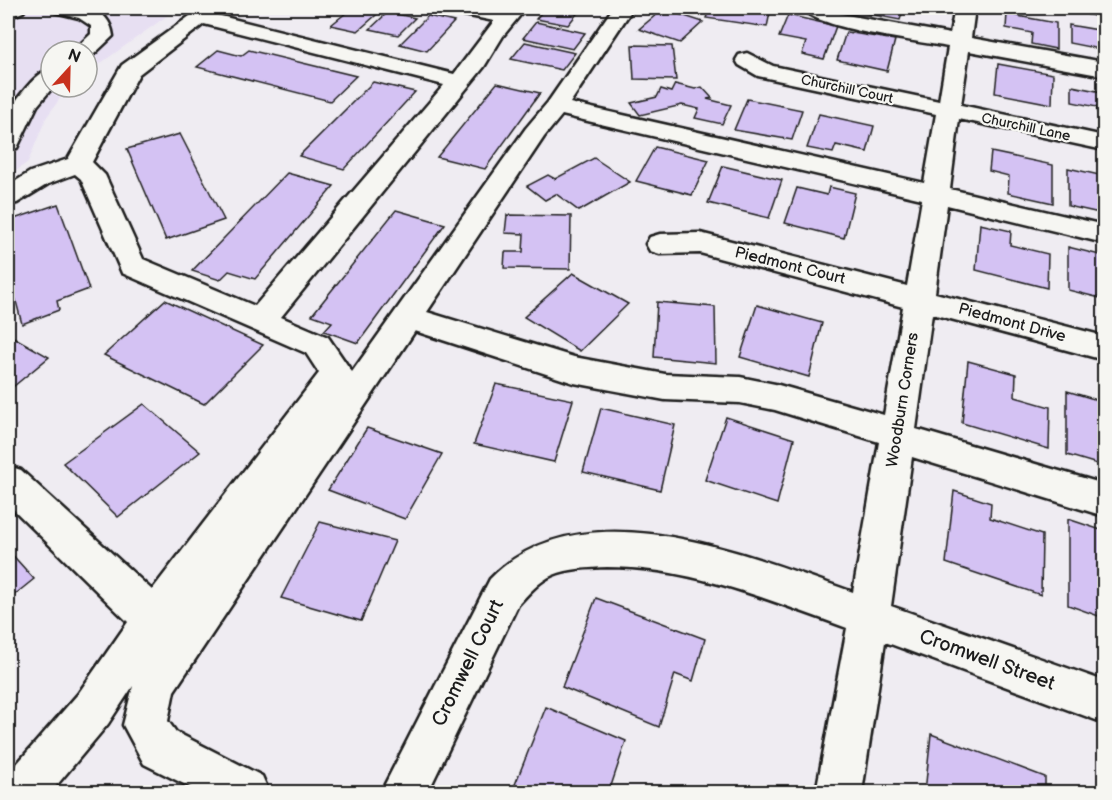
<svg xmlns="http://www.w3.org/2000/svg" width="1112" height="800" viewBox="0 0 1112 800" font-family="'Balsamiq Sans',sans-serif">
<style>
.built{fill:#e7dff2}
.building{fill:#d4c2f3;stroke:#1c1c1c;stroke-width:1.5}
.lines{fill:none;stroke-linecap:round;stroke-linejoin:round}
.minor-casing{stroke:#1c1c1c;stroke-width:5}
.minor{fill:#f6f6f2;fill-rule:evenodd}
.labels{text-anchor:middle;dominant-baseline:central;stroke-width:4.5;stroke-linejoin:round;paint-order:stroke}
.far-street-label{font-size:14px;fill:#1c1c1c;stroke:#f6f6f2}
.street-label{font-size:16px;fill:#1c1c1c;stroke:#f6f6f2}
.near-street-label{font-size:20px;fill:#1c1c1c;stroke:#f6f6f2}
</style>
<rect width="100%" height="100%" fill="#efecf2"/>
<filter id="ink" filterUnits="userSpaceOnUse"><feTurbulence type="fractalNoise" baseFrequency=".0167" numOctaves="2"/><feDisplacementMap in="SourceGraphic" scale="12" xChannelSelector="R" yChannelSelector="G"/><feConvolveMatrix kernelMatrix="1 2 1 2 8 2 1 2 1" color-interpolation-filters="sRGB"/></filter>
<g filter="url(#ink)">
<path class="built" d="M8,8H178L87,73V51H51V87H68L46,118L28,162L8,177Z"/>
<g class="building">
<path d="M352,8H384L358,31L331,25Z"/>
<path d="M545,8H566L580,10L568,25L536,19Z"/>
<path d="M710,8H771L767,27L706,18Z"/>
<path d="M855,8H904L900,20L853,11Z"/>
<path d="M663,9L703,22L680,43L639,29Z"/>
<path d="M388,12L415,18L398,35L370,29Z"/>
<path d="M1007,14L1056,23V49L1031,44L1032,33L1006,28Z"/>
<path d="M788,15L836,26L824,59L802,54L806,42L779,37Z"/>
<path d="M428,16L454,22L427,51L400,44Z"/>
<path d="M536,22L585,33L573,49L523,38Z"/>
<path d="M1069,25L1104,31V55L1100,54V49L1069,43Z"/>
<path d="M846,32L895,40L887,71L837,60Z"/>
<path d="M525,42L575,53L562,70L511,59Z"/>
<path d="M632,45L672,46L676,80L634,79Z"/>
<path d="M218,50L241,56L249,50L356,76L330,101L197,67Z"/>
<path d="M998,64L1053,74L1052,104L995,93Z"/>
<path d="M373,82L415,92L344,169L299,156Z"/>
<path d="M1102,82L1104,83V113L1097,112V107L1072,102V86L1102,92Z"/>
<path d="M497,83L540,93L485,169L437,157Z"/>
<path d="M675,84L695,89L702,87L712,98L707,99L731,105L722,124L695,118L699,109L682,105L640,115L631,103L657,97L661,89L671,92Z"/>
<path d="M747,99L802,110L792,140L734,130Z"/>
<path d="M819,114L874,126L867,152L836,145L833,153L807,148Z"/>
<path d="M180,134L224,220L166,240L127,149Z"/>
<path d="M655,147L709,160L692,195L636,181Z"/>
<path d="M991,152L1053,165V203L1008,193L1009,176L989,171Z"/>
<path d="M594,158L630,182L579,211L556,194L545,200L527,186L548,175L555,179Z"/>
<path d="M723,166L782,180L769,218L708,203Z"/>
<path d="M1068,168L1104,176V214L1068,206Z"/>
<path d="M287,173L334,186L255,279L229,271L220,280L192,271Z"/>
<path d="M829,187L855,193L844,238L785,223L797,188L827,195Z"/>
<path d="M58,204L89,289L57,301L59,310L22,324L8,271V221Z"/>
<path d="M396,210L445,224L358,343L324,331L332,322L312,315Z"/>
<path d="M507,215L571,216L570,269L504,268L505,252H523L524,234L505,233Z"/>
<path d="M980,224L1011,231L1010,245L1048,254L1047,288L976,270Z"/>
<path d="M1068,247L1104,256V299L1068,290Z"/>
<path d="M573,273L628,304L580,351L524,317Z"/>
<path d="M165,300L263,345L204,404L104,355Z"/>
<path d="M657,302L715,307L716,363L654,357Z"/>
<path d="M757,305L822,323L809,377L740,357Z"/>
<path d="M8,334L49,357L8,391Z"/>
<path d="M968,361L1016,374L1015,397L1050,407L1049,449L962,423Z"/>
<path d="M496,384L573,400L554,462L474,444Z"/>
<path d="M1067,391L1104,402V466L1067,455Z"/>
<path d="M144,404L200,452L118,517L63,463Z"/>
<path d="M601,408L675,425L660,490L583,472Z"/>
<path d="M726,417L794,439L777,504L705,480Z"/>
<path d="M367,428L442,454L405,519L328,490Z"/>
<path d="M954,491L991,503L990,518L1042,535L1041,595L946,563Z"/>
<path d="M1068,519L1104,531V618L1068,605Z"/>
<path d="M320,522L395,541L361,621L281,598Z"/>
<path d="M8,550L34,579L8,600Z"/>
<path d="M596,598L705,639L693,681L675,674L659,727L562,687Z"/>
<path d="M546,707L626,741L609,792H512Z"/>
<path d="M931,734L1045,777V792H925Z"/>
</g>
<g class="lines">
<g class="minor-casing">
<g id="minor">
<path d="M8,8H26L23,12L8,18Z"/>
<path d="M52,8C77,5 109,4 113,36L92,56L87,57V51H73L91,34V26L79,18L55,12Z"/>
<path d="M201,8H223L217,15L454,74L494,21L450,12L447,8H489L503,10L505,8H526L503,36L484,67L281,317L328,337L352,372L526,128L548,102L613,8H633L570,103L924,183L936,114L758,76L739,65L736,60L739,55L747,53L773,66L939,101L948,47C920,41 816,29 802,8H827L841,14L950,34L955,8H975L971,38L1104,62V76L969,51L961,105L1104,136V150L959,119L950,189L1104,225V243L947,205L935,293L1104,336V360L932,314L916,429L1104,484V516L912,457L891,606L1104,681V723L885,642L862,792H816L847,628C769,600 691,567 607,567C589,568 569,568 553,575C539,581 528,594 518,605L428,792H381L490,579C582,484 749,556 853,592L879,442L775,410L740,403L665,400L574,383L415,331L174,691L168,721L176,732L262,776L269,792H200L144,764L123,725L133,686L108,724L51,792H8V774L78,694L128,622L8,504V466L21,470L152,590L319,373L306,353L122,273L81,179L75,174L48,184L17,203L8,205V186L30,172L68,159L122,65ZM204,24L444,85L255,306L143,259L105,175L92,162L139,74ZM562,115L922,199L907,286L700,233L660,234L650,237L646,244L650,251L660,254L700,253L903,307L884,415L775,384L740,377L665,374L574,357L427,312L544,137Z"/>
<path d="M1081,8H1104V16L1084,12Z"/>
<path d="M51,68V87H53L37,106L17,148L8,150C8,140 5,127 8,117C12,102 37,72 51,68Z"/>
</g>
</g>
<use href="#minor" class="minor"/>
</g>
</g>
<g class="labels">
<g class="far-street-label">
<text transform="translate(847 89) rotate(12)">Churchill Court</text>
<text transform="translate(1026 127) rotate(12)">Churchill Lane</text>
</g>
<g class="street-label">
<text transform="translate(790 266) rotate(14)">Piedmont Court</text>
<text transform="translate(1012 323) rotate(15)">Piedmont Drive</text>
<text transform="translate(903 400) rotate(-81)">Woodburn Corners</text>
</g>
<g class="near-street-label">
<text transform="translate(987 660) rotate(20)">Cromwell Street</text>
<text transform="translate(468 663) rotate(-64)">Cromwell Court</text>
</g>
</g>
<rect width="1112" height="800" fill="none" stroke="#f6f6f2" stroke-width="30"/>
<rect x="15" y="15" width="1082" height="770" fill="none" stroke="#1c1c1c" stroke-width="2" filter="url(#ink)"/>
<g transform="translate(69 69) rotate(22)"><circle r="28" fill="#f6f6f2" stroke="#9f9f9c" stroke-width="1.5"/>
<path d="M0-4.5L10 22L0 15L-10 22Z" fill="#c8321e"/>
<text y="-9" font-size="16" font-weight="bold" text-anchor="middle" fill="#1c1c1c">N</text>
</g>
</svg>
